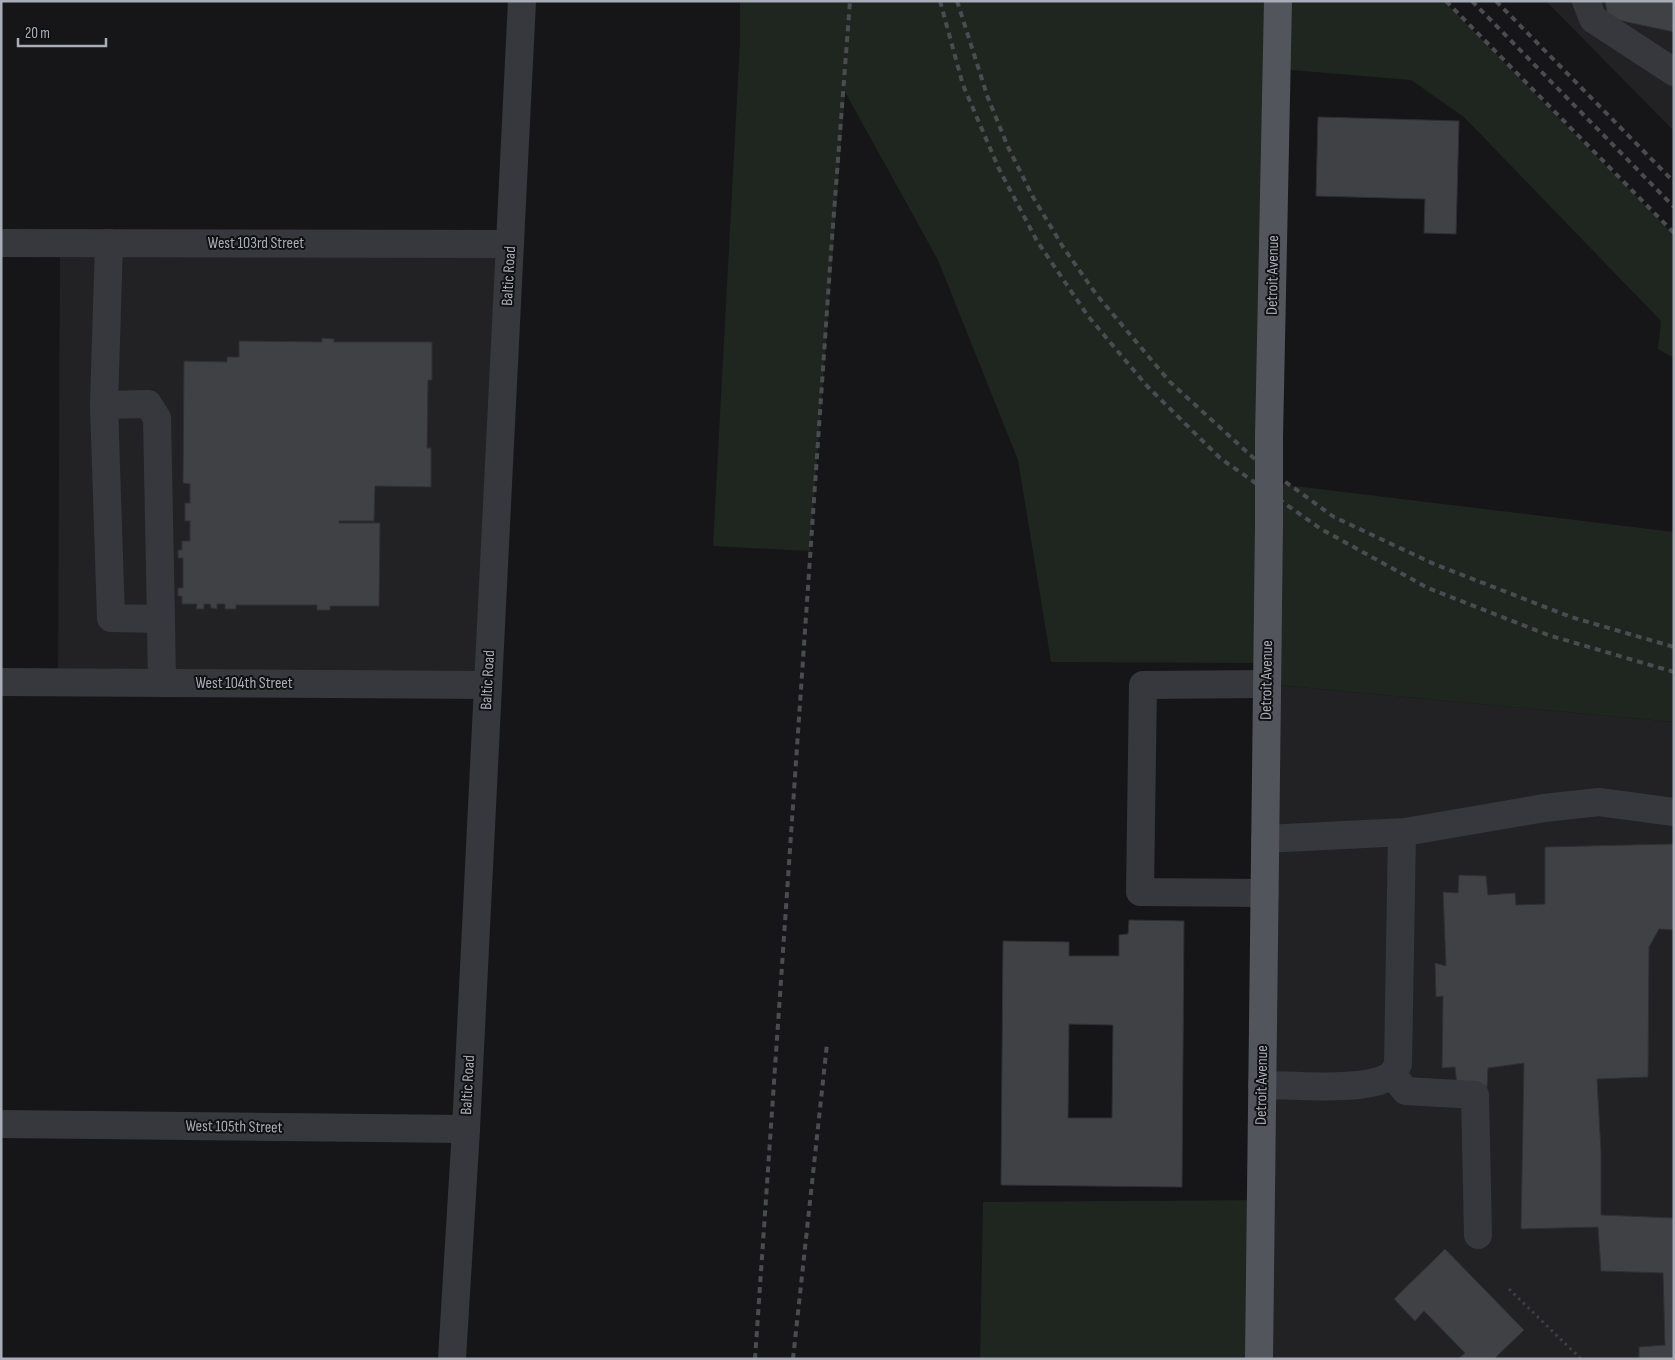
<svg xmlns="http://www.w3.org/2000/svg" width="1675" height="1360" viewBox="0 0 1675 1360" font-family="'Sofia Sans Condensed',sans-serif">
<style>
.built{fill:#222225}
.green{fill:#1e261f}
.building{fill:#404145;stroke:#303034;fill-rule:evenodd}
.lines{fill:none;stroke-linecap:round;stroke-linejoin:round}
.path{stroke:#3d3f44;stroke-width:3;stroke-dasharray:2.5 4;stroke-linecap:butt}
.minor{stroke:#37383d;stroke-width:28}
.major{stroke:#53555c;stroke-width:28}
.rail{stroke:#4a4c52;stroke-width:4;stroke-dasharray:6 5;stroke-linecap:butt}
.major-bridge{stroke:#53555c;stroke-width:28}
.labels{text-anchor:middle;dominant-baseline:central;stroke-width:4;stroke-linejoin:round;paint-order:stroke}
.street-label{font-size:16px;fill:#a8adb8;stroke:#111113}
</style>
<rect width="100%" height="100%" fill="#161618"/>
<g class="built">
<path d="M1546,1H1674V131Z"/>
<path d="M60,243L510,244L488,685L58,682Z"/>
<path d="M1267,684L1674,722V1359H1259Z"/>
</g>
<g class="green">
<path d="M740,1H1444L1674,235V358L1658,349L1661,321L1464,117L1411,80L1279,69L1269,483L1674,532V722L1267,684V663L1051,662L1018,460L938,260L845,92L810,551L713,546L740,42Z"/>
<path d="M1261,1200L1259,1359H980L983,1202Z"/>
</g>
<g class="building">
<path d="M1605,1H1674V32L1608,18Z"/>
<path d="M1318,117L1459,121L1456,234L1424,233L1425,199L1316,196Z"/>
<path d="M322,338L334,339V342H432V380H428L427,448H431V487L375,486L374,521H339V523H380L379,606H330V610H317V605H236V609H225V604H217V609L211,608L210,604H204V609H196L197,604H182V596H178V588H183V558H178V550H182V541H190V521H185V503H190V484L183,483L184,361L227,362V357H239V341L322,342Z"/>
<path d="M1674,844V930L1659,929L1649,947L1648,1077L1597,1079L1601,1152V1215L1674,1218V1359H1639V1347L1665,1345L1663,1273L1601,1271L1598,1227L1521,1229L1524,1063L1488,1068L1487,1087L1457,1086L1455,1067L1442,1068L1443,996L1436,997L1435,963L1446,966L1443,892L1458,893L1459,875L1486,876L1488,895L1515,893L1516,905L1545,904V847Z"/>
<path d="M1129,920L1184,921L1182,1187L1001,1185L1003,941L1069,942V956H1119V935L1128,934ZM1069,1024L1113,1025L1112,1118H1068Z"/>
<path d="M1445,1249L1524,1330L1494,1359H1458L1465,1353L1424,1311L1415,1321L1394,1299Z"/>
</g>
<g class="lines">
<path class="path" d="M1509,1289L1581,1359"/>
<g class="minor">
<path d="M1586,1L1593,19L1674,72"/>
<path d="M1,243L510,244"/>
<path d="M104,405L109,243"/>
<path d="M161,619L111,618L104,405L148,404L157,418L161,619L162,683"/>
<path d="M1,682L488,685"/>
<path d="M1265,839L1405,832L1544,808L1599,802L1674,812"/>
<path d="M1265,893L1140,892L1143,685L1267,684"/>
<path d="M1392,1075L1406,1091L1475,1095L1478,1235"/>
<path d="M1262,1085C1292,1085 1366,1092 1390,1076C1394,1074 1396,1068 1398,1064L1402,833"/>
<path d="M1,1124L466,1129"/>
<path d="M452,1359L466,1129L522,1"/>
</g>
<g class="major">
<path d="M1269,438L1278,1"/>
<path d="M1259,1359L1269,524"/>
</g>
<g class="rail">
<path d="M940,1L963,85L999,169L1037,241L1088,316L1147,386L1220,458L1321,529L1428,588L1548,635L1674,672"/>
<path d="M957,1L988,98L1008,147L1033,197L1063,247L1096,294L1170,382L1258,462L1334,517L1434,564L1571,617L1674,647"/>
<path d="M1446,1L1674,233"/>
<path d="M1472,1L1674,207"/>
<path d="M1496,1L1674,182"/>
<path d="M755,1359L831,252L850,1"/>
<path d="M793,1359L827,1044"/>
</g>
<path class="major-bridge" d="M1269,524V438"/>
</g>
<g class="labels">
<g class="street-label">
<text x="256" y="243">West 103rd Street</text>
<text transform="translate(1273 275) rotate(-89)">Detroit Avenue</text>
<text transform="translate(509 276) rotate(-87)">Baltic Road</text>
<text transform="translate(488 680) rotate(-87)">Baltic Road</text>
<text transform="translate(1267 680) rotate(-89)">Detroit Avenue</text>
<text x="244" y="683">West 104th Street</text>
<text transform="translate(468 1085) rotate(-87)">Baltic Road</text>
<text transform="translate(1262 1085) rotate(-89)">Detroit Avenue</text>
<text transform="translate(234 1127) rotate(1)">West 105th Street</text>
</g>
</g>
<rect width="1675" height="1360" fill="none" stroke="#a8adb8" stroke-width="5"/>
<path d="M18 38v8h88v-8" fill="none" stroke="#a8adb8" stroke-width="2.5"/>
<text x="25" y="38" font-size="15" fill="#a8adb8" stroke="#111113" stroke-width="4" paint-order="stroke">20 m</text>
</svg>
